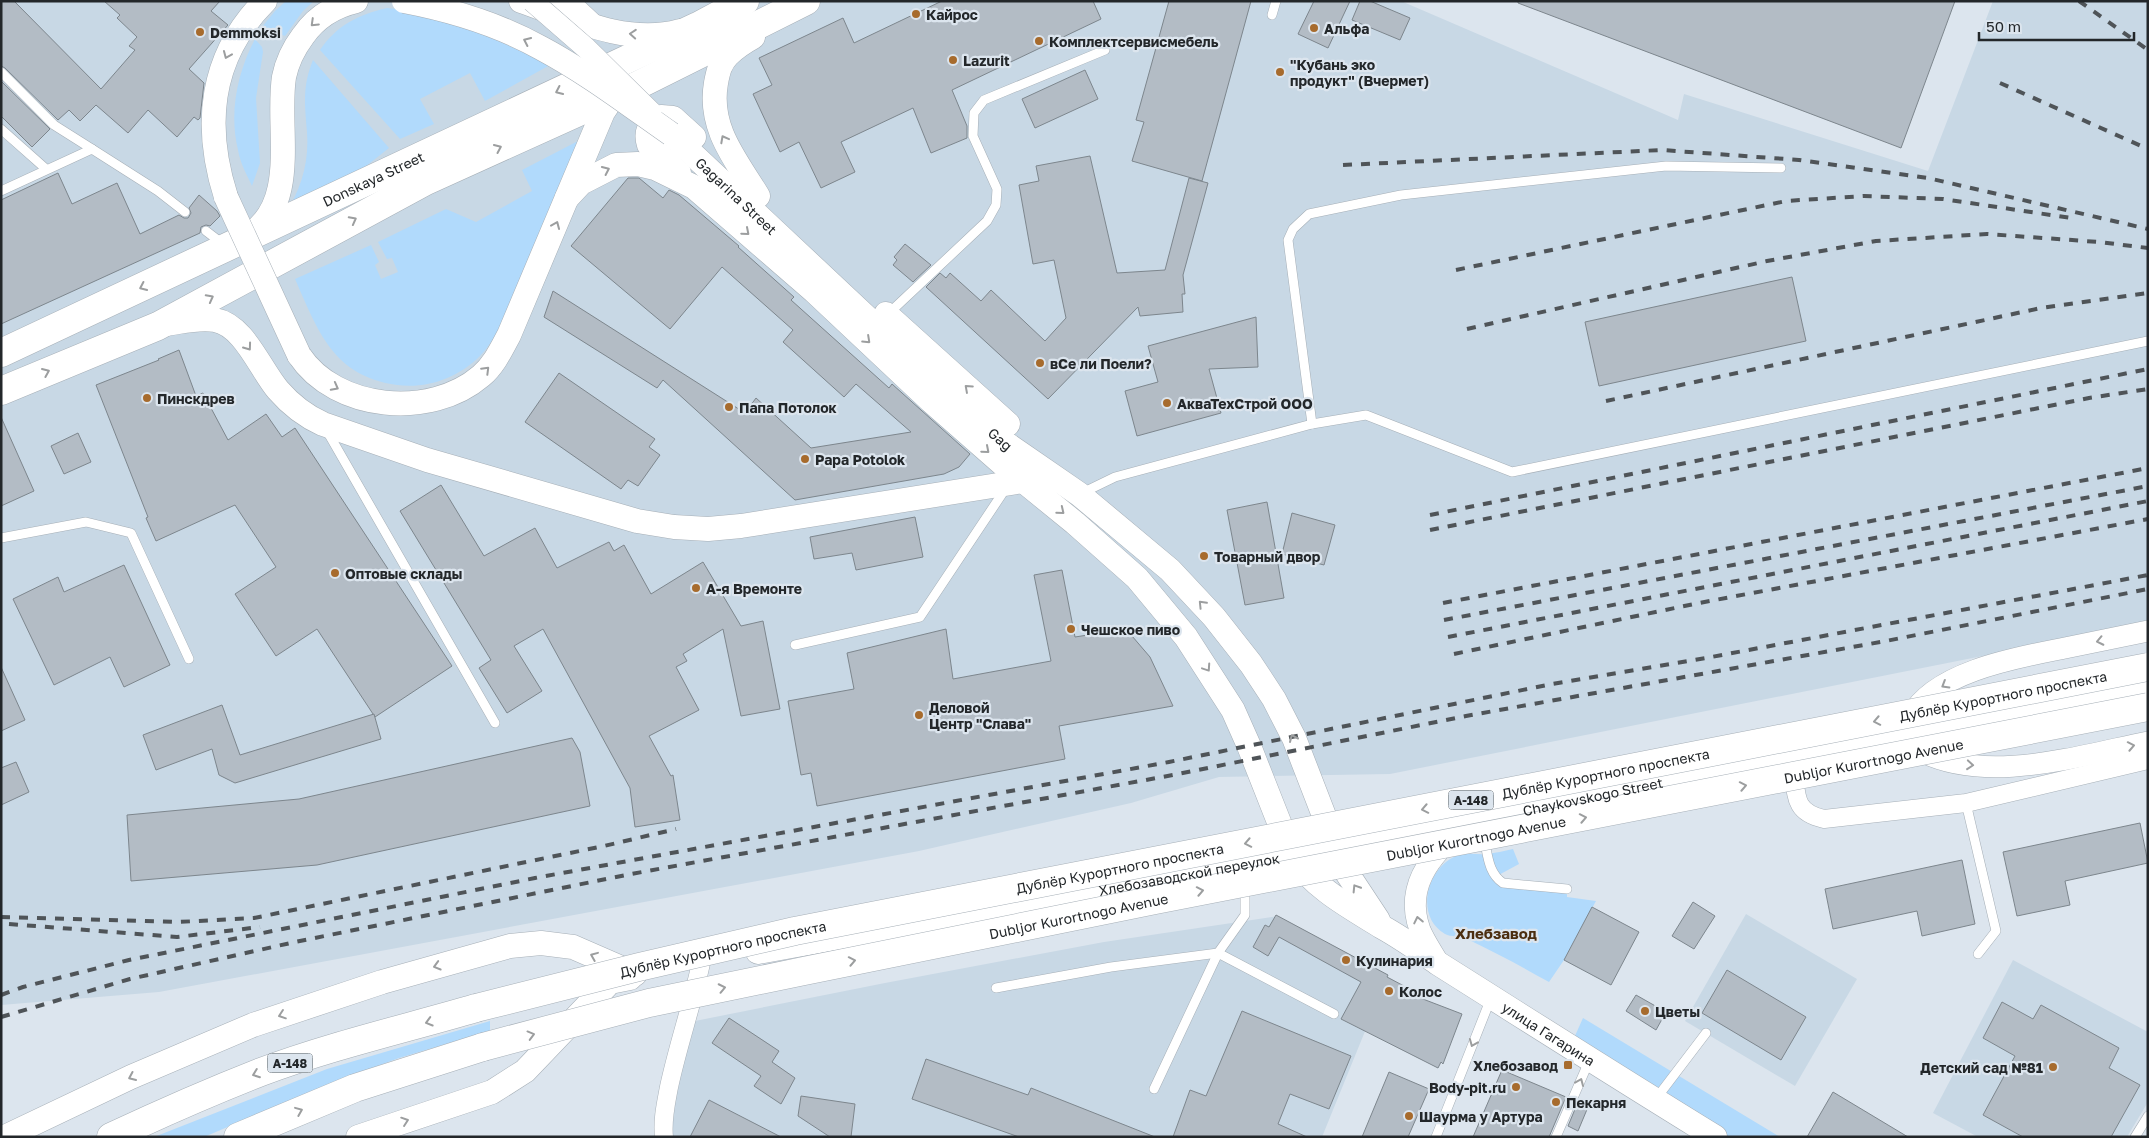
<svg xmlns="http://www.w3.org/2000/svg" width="2149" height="1138" viewBox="0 0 2149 1138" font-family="'Golos Text',sans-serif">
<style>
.built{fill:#c8d8e5}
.green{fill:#b1dafc}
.building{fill:#b3bcc5;stroke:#7d868d}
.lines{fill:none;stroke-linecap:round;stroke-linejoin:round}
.service-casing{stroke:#a6afb7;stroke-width:10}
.minor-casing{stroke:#a6afb7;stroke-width:19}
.tertiary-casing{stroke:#a6afb7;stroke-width:22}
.secondary-casing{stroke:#a6afb7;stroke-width:25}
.primary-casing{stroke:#a6afb7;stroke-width:29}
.service{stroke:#fff;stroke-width:9}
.minor{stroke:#fff;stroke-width:18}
.tertiary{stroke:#fff;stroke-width:21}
.secondary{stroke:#fff;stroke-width:24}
.primary{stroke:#fff;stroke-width:28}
.rail{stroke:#4f5458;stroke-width:4;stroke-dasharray:9 9;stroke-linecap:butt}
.tertiary-bridge-casing{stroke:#a6afb7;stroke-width:22;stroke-linecap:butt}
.secondary-bridge-casing{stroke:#a6afb7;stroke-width:25;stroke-linecap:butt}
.primary-bridge-casing{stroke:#a6afb7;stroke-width:29;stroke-linecap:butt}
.tertiary-bridge{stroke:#fff;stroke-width:21}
.secondary-bridge{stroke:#fff;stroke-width:24}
.primary-bridge{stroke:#fff;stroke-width:28}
.oneway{stroke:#9c9e9f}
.poi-dot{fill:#a76b2d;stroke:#dce5ee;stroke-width:2}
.labels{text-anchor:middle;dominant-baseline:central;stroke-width:4.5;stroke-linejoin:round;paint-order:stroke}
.shield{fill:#dce5ee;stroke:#5a6065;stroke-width:1}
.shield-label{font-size:12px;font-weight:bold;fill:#23272a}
.poi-label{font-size:14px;font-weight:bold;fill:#23272a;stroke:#dce5ee;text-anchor:start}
.street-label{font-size:14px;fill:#23272a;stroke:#dce5ee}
.neighbourhood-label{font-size:15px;font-weight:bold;fill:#4b2e10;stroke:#dce5ee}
</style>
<rect width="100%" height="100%" fill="#dce5ee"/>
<g class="built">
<path d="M1,1H1401L1678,120L1684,94L1928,171L1993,1H2148V623L1390,774L1219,777L1131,803L919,851L159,992L1,1005Z"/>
<path d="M1746,914L1857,979L1795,1086L1685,1021Z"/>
<path d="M1279,916L1272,927L1381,992L1322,1137H669L667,1116L695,1021L885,983L1104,942Z"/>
<path d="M2013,960L2148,1032V1102L2127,1137H1978L1933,1113Z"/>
</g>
<g class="green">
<path d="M286,1H314L303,11L285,36L262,27L275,11Z"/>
<path d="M387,8C442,13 501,42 550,65L485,101L470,73L420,99L434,124L400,139L320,50C337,25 358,15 387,8Z"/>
<path d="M255,39L262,47L263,52L256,98L260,163L252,186C247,175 240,163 238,150C229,113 237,73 255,39Z"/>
<path d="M313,60L389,148L351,178L290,206C303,183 309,159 307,132C305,104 302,87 313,60Z"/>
<path d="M580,140C560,186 540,233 520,279C509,304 500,336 480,356C458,378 427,389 397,385C333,376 318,331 295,279L371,245L379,262L375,265L381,279L398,272L392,258L387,259L378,242L446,209L476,222L532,191L522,170Z"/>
<path d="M1513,849L1519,864L1495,877L1567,889V897L1596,901L1564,960L1549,982C1522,967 1495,952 1467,939C1460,936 1451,937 1445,934C1414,916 1427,868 1456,856C1465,852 1477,855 1487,854C1495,853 1504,851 1513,849Z"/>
<path d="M1583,1018L1780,1137H1715L1570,1047Z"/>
<path d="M490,1021V1031L399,1058L332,1083L204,1137H154L327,1069Z"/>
</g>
<g class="building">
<path d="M1,1H14L101,89L135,50L129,46L137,37L117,18L120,15L104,1H220L211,11L228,25L189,69L204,83L200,118L198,120L194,117L177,137L148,110L128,133L96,105L80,121L69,110L58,120L5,68L1,66Z"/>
<path d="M942,1H1093L1101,19L952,90L967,126V138L931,153L913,108L841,142L855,172L821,188L799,142L780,152L753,94L772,85L759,58L843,18L854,43Z"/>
<path d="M1169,1H1251L1202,181L1132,161L1144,122L1136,120Z"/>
<path d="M1314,1H1350L1328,48L1298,34Z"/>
<path d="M1360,1H1370L1410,18L1400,40L1352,20Z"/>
<path d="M1518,1H1955L1901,148L1518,3Z"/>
<path d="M1085,70L1098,99L1035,128L1022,99Z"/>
<path d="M1,81L50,129L32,147L1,116Z"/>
<path d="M1090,156L1117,273L1165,270L1189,178L1208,183L1183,275L1185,294H1182L1183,312L1140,316L1138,307L1048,399L926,287L940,273L946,278L950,273L981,301L991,290L1045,341L1066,318L1054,260L1033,264L1019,185L1039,181L1036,166Z"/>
<path d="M58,173L72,204L117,183L140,234L179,215L184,218H188L191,213L189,208L199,195L217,211L220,216L210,226L206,225L201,227L200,233L1,324V200Z"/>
<path d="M628,178H639L663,198L669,190L679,195L739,246L738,247L794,297L791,300L889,388L892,384L970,454L959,467L944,474L795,500L663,380L657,388L544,317L553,291L745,413L756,398L811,448L911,432L856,384L844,397L783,342L793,330L722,267L670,329L571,246Z"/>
<path d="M905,244L931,265L913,282L893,265L897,260L894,257Z"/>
<path d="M1792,277L1806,341L1599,386L1585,322Z"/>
<path d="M1256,317L1258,367L1209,369L1221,413L1137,436L1125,391L1158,382L1148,346Z"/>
<path d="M179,350L196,396L203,393L228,440L266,414L282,437L295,428L452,666L375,717L317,629L276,656L235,594L276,567L235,505L156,541L146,518L148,517L96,385L159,360L158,359Z"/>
<path d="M559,373L655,439L649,447L660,455L638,486L628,480L621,489L525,422Z"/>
<path d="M1,417L34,491L1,506Z"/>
<path d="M78,433L91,462L64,474L51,446Z"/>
<path d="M441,485L484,556L535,528L557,568L609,542L614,551L624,545L651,594L703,562L741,626L763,621L780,709L741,716L723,629L683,654L687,661L676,667L699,710L649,736L671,776L673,775L680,820L635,827L630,788L543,629L514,646L542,691L507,713L479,668L491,660L400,511Z"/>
<path d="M1267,502L1284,598L1245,605L1227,510Z"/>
<path d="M1292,513L1335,525L1324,565L1282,554Z"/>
<path d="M915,517L923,557L856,570L852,553L814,559L810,537Z"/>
<path d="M124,565L170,665L124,687L110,657L54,685L13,599L58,577L64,592Z"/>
<path d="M1062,570L1075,637L1126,629L1150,657L1173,706L1059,726L1065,759L817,806L811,773L801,775L788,701L854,689L847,653L946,629L953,679L1051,661L1034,575Z"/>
<path d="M1,667L25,720L1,731Z"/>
<path d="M222,705L240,755L374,714L381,739L235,783L219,775L212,749L156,770L143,735Z"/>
<path d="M572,738L580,752L590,806L317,865L131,881L127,815L299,799Z"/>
<path d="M16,762L29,792L1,805V768Z"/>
<path d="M2140,823L2148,863L2065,881L2070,905L2017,916L2003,852Z"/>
<path d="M1962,860L1975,924L1922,936L1917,911L1833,929L1825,889Z"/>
<path d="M1693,902L1715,916L1694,949L1672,936Z"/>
<path d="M1592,907L1639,932L1611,985L1564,960Z"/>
<path d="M1276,915L1388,975L1387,977L1404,986L1402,991L1462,1014L1443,1064L1441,1062L1438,1068L1341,1019L1361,982L1279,937L1268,956L1253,947L1265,925L1269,927Z"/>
<path d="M1727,970L1806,1017L1781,1060L1702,1013Z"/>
<path d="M1636,995L1666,1012L1656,1030L1626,1011Z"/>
<path d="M2002,1002L2033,1019L2041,1005L2119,1048L2109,1068L2140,1085L2111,1137H2023L1983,1115L2015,1056L1983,1038Z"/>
<path d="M1242,1011L1351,1056L1329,1109L1290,1094L1278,1124L1307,1137H1173L1190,1090L1206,1096Z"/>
<path d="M729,1018L779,1051L772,1062L795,1078L781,1104L754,1086L761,1076L712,1043Z"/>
<path d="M926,1059L1028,1095L1031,1088L1155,1137H1019L912,1099Z"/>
<path d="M1502,1070L1566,1097L1549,1137H1473Z"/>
<path d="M1389,1072L1429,1089L1408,1137H1362Z"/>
<path d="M1833,1092L1908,1137H1807Z"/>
<path d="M801,1096L855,1104L851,1137H830L798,1116Z"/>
<path d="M709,1100L781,1137H690Z"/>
<path d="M1578,1102L1588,1107L1578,1131L1568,1126Z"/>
</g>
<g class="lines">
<g class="service-casing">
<g id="service">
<path d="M1272,15L1276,1"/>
<path d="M1,72L54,125L92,149"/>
<path d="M1,129L46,169"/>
<path d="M1,191L92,149L158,191L185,212"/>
<path d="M206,231L223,244"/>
<path d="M887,315L987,221L996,205L997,189L973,136L974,113L984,100L1105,50"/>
<path d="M1312,424L1288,240L1293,229L1309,214L1401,195L1666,166L1781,168"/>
<path d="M327,431L495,723"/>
<path d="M1082,493L1115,477L1312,424L1366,415L1512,472L2148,341"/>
<path d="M1,538L86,522L131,533L189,659"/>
<path d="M795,645L920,617L1002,494L1001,485"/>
<path d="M1966,803L1996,931L1978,954"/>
<path d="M1484,839C1488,855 1488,873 1503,883L1567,889"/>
<path d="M996,988L1111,967L1218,953L1334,1014"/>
<path d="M1154,1089L1218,953L1245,915V885"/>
<path d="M1655,1100L1706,1033"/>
<path d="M1436,1137L1491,998"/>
<path d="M1556,1137L1590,1059"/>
<path d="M2135,1137L2148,1116"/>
</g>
</g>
<g class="minor-casing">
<g id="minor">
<path d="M1793,766C1797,794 1792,812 1824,819L1966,803L2148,760"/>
<path d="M664,1137C662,1120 666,1103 669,1087C678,1045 692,1005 701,963"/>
</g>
</g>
<g class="tertiary-casing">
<g id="tertiary">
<path d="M568,1L597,28"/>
<path d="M1911,716C1935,671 2020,657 2065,648C2093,642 2120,637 2148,631"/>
<path d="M1917,749C1982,786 2078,756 2148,742"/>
<path id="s1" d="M1481,819L1791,755L2148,688"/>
<path d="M1335,847L1470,820"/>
<path d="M1439,964C1433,953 1425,942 1420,930C1402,881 1438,849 1471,820"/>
</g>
</g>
<g class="secondary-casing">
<g id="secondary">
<path d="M521,1C570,18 627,46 680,31"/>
<path d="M753,37C744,42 735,48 728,55C720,63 718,72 716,83C708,128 736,160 758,196"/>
<path id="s2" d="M671,134L942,388L1008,445L1079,494L1170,570L1214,617L1251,664L1274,699L1294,738L1345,870L1378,920"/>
<path d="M679,173L649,145C645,133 649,123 661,117L673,118L694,137"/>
<path d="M226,197C203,125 210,56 265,1"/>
<path id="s3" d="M567,198L581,183L616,165L638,164L655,168L694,187L814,291L931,401L1005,466L1075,523L1137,578L1186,637L1233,710L1249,746L1292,855C1314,888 1348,906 1382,927C1402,938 1420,951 1439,964C1531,1022 1622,1080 1715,1137"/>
<path d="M249,235C300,203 276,127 284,77C287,62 294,48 303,36C316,17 335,6 356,1"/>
<path d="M886,314L1008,424"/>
<path d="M165,324C181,322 199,317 215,320C244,325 260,369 278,390C291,405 305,416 323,424L427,460L637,521L674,527L708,529L741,526L1023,481"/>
<path d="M299,355C336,411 431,419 481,376C494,365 501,350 509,335L603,112L609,103L620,95"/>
<path id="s4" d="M758,952L1335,847"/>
<path d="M5,1137L131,1077L253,1025L382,982L510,946L541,943L573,947L635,974"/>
<path d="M358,1137L492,1092L525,1071L610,982L630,978"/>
</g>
</g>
<g class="primary-casing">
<g id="primary">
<path id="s5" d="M1,353L698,26L745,1"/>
<path d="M1,391L158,326L426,181L636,86L806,1"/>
<path d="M111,1137C160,1114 210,1092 261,1072C330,1046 404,1029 476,1008"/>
<path d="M238,1137L355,1088L483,1047"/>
</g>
</g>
<use href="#service" class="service"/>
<use href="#minor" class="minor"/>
<use href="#tertiary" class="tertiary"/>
<use href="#secondary" class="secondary"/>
<use href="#primary" class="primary"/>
<g class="rail">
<path d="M2079,1L2148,50"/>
<path d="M2000,83L2148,149"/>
<path d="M1343,165L1662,150L1799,160L1928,178L2148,229"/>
<path d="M1456,270L1786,201L1864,196L1943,199L2071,218"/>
<path d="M1467,329L1767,261L1876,241L1987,234L2099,242L2148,248"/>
<path d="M1606,401L2041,308L2148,293"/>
<path d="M1430,515L2148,369"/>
<path d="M1430,530L2089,398L2148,389"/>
<path d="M1443,603L2148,468"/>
<path d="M1444,620L2148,486"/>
<path d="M1448,637L2148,501"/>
<path d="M1454,654L1699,603L2148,519"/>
<path d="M1,917L178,922L254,918L604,846L676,829"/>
<path d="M9,924L177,937L260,927"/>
<path d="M1,995L23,987L129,960L535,878L1169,762L1552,684L1706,658L2148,575"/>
<path d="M1,1017L130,979L295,942L631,874L1173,775L1466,716L1886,641L2148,589"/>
</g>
<g class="tertiary-bridge-casing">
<path id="tertiary-bridge" d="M532,1L586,48L651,112"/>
</g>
<g class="secondary-bridge-casing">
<g id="secondary-bridge">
<path d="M404,1C451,10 498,24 541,48C586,72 628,104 671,134"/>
<path d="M226,197L299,355"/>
</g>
</g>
<g class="primary-bridge-casing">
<g id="primary-bridge">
<path id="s6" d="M476,1008L639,967L795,931L2148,667"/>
<path id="s7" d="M483,1047L649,1003L804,971L1155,900L2148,707"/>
</g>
</g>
<use href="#tertiary-bridge" class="tertiary-bridge"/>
<use href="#secondary-bridge" class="secondary-bridge"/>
<use href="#primary-bridge" class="primary-bridge"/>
</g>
<defs><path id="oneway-chevron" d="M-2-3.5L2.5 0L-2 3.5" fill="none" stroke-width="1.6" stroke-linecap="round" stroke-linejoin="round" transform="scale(1.25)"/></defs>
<g class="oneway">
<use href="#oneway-chevron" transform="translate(314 23) rotate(136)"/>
<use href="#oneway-chevron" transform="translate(633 34) rotate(-176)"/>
<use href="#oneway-chevron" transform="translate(527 41) rotate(-155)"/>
<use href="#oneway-chevron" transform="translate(227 55) rotate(113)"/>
<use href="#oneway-chevron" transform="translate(559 91) rotate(155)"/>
<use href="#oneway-chevron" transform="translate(724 139) rotate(-118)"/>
<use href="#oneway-chevron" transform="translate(498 148) rotate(-24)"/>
<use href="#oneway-chevron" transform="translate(606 170) rotate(-25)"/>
<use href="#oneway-chevron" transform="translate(353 220) rotate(-28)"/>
<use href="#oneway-chevron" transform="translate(556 225) rotate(-67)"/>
<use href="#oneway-chevron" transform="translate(746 232) rotate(41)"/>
<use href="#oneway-chevron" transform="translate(143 287) rotate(155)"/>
<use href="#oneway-chevron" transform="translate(210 298) rotate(-28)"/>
<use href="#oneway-chevron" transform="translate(867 340) rotate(43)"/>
<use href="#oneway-chevron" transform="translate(248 347) rotate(54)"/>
<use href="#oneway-chevron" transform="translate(486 370) rotate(-45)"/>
<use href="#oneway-chevron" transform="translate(46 372) rotate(-23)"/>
<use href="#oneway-chevron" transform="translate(335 387) rotate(28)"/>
<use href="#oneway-chevron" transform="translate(968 388) rotate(-138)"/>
<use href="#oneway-chevron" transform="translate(986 450) rotate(41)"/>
<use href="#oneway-chevron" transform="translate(1061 511) rotate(39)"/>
<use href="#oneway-chevron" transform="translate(1202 604) rotate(-134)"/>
<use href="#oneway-chevron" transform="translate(2100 641) rotate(168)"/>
<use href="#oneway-chevron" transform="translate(1207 668) rotate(56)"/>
<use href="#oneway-chevron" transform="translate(1945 685) rotate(149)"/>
<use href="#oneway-chevron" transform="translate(1877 721) rotate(169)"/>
<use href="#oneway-chevron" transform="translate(1293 738) rotate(-114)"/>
<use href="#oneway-chevron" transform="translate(2131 746) rotate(-11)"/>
<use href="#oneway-chevron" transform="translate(1970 765) rotate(5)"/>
<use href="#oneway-chevron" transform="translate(1743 786) rotate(-11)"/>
<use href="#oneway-chevron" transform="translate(1425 809) rotate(169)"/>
<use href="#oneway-chevron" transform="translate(1583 818) rotate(-11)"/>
<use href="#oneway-chevron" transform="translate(1248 843) rotate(169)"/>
<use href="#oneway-chevron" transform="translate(1356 888) rotate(-122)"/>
<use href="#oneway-chevron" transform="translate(1200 891) rotate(-11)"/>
<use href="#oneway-chevron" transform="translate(1418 920) rotate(-102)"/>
<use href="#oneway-chevron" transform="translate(594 956) rotate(-158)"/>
<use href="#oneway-chevron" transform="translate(852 961) rotate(-11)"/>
<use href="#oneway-chevron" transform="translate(437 966) rotate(164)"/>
<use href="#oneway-chevron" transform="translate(722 988) rotate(-12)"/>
<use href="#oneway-chevron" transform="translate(282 1015) rotate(161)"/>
<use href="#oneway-chevron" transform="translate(429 1022) rotate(164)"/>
<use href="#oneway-chevron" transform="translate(531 1035) rotate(-15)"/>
<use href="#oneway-chevron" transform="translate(1473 1043) rotate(112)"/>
<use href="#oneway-chevron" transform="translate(256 1074) rotate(159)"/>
<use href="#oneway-chevron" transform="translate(132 1077) rotate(156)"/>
<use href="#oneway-chevron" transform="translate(1580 1082) rotate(-67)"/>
<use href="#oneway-chevron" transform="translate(299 1111) rotate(-22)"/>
<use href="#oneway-chevron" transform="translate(405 1121) rotate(-19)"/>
</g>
<g class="poi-dot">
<circle cx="916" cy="14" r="5"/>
<circle cx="1314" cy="28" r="5"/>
<circle cx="200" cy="32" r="5"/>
<circle cx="1039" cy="41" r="5"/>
<circle cx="953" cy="60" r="5"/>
<circle cx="1280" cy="72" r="5"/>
<circle cx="1040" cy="363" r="5"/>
<circle cx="147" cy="398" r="5"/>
<circle cx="1167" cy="403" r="5"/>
<circle cx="729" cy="407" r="5"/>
<circle cx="805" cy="459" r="5"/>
<circle cx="1204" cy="556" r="5"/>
<circle cx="335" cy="573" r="5"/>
<circle cx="696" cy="588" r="5"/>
<circle cx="1071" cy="629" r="5"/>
<circle cx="919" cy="715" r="5"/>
<circle cx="1346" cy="960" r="5"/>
<circle cx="1389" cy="991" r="5"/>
<circle cx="1645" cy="1011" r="5"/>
<rect x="1563" y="1060" width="10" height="10" rx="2.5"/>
<circle cx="2053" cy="1067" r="5"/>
<circle cx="1516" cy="1087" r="5"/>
<circle cx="1556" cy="1102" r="5"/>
<circle cx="1409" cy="1116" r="5"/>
</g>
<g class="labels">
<g class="shield">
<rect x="1448.5" y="790.5" width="45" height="19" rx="4"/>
<rect x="267.5" y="1053.5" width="45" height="19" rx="4"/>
</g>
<g class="shield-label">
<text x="1471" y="800">А-148</text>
<text x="290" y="1063">А-148</text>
</g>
<g class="poi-label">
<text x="926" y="14">Кайрос</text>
<text x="1324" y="28">Альфа</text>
<text x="210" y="32">Demmoksi</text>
<text x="1049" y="41">Комплектсервисмебель</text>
<text x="963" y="60">Lazurit</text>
<text x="1290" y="64">"Кубань эко<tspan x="1290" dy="16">продукт" (Вчермет)</tspan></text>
<text x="1050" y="363">вСе ли Поели?</text>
<text x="157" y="398">Пинскдрев</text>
<text x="1177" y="403">АкваТехСтрой ООО</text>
<text x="739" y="407">Папа Потолок</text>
<text x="815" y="459">Papa Potolok</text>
<text x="1214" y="556">Товарный двор</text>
<text x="345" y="573">Оптовые склады</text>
<text x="706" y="588">А-я Времонте</text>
<text x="1081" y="629">Чешское пиво</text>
<text x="929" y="707">Деловой<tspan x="929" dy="16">Центр "Слава"</tspan></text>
<text x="1356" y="960">Кулинария</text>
<text x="1399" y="991">Колос</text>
<text x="1655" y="1011">Цветы</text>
<text x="1558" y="1065" text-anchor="end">Хлебозавод</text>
<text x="2043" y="1067" text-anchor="end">Детский сад №81</text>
<text x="1506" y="1087" text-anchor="end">Body-pit.ru</text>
<text x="1566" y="1102">Пекарня</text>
<text x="1419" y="1116">Шаурма у Артура</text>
</g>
<g class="street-label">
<text stroke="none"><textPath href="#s5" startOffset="411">Donskaya Street</textPath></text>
<text stroke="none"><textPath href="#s2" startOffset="90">Gagarina Street</textPath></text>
<text stroke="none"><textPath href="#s2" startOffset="449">Gag</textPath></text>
<text stroke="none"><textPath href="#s6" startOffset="1559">Дублёр Курортного проспекта</textPath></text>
<text stroke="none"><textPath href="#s7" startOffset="1420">Dubljor Kurortnogo Avenue</textPath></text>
<text stroke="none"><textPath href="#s6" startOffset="1154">Дублёр Курортного проспекта</textPath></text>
<text stroke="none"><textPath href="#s1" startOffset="114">Chaykovskogo Street</textPath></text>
<text stroke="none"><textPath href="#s7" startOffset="1015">Dubljor Kurortnogo Avenue</textPath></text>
<text stroke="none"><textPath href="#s6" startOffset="659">Дублёр Курортного проспекта</textPath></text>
<text stroke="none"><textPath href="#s4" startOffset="438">Хлебозаводской переулок</textPath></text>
<text stroke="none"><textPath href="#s7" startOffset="610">Dubljor Kurortnogo Avenue</textPath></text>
<text stroke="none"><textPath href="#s6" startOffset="254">Дублёр Курортного проспекта</textPath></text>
<text stroke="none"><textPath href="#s3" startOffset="1368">улица Гагарина</textPath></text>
</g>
<g class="neighbourhood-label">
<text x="1496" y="933">Хлебзавод</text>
</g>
</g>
<rect width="2149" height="1138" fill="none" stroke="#23272a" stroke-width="5"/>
<path d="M1979 32v8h155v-8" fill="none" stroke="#23272a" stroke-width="2.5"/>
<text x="1986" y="32" font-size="15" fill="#23272a" stroke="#dce5ee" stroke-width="4" paint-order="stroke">50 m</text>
</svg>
